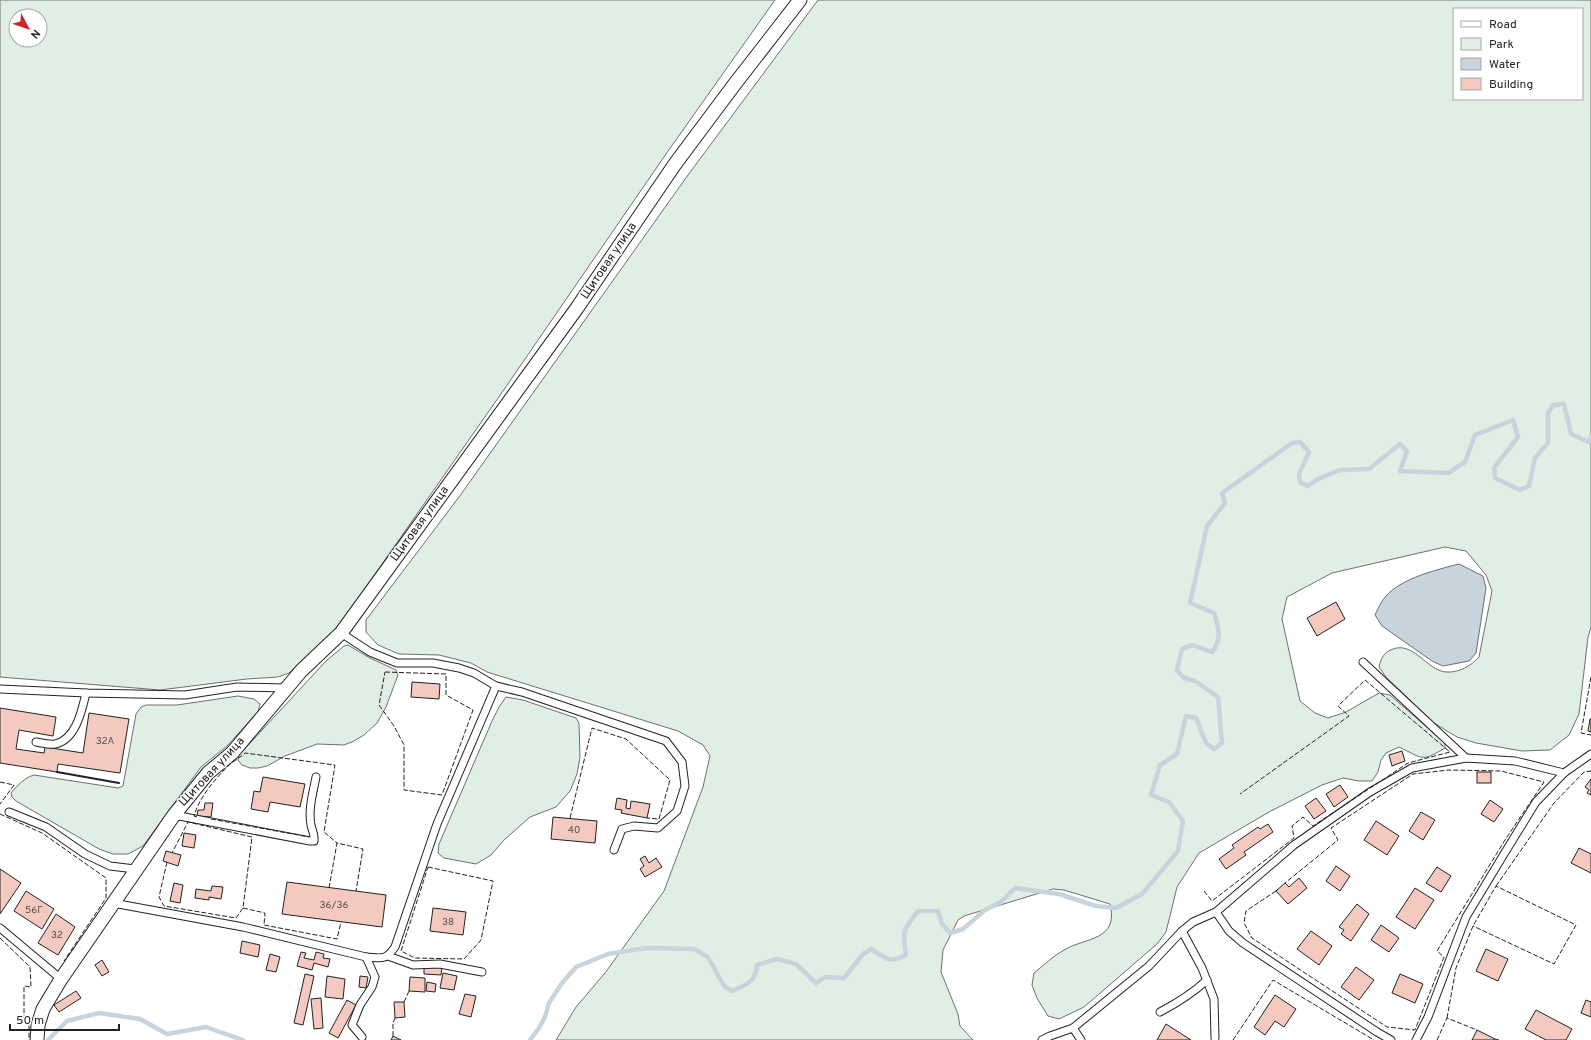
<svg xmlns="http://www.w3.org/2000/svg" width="1591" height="1040" viewBox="0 0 1591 1040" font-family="Overpass,sans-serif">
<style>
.green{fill:#e0efe3;stroke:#6f6f6f;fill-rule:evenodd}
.water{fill:#c7d3dd;stroke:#6f6f6f}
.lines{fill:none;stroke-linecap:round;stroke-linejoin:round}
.stream{stroke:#c7d3dd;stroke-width:4.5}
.building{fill:#f3c9c0;stroke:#222}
.service-casing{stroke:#222;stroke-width:9}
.minor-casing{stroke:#222;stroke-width:15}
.service{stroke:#fff;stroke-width:7}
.minor{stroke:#fff;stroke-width:13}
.fence{stroke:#222;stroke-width:1;stroke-dasharray:5 2;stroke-linecap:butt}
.wall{stroke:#222;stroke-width:2}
.labels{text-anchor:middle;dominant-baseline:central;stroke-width:3;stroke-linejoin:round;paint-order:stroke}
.number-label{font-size:10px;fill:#564c4a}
.street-label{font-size:12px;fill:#222;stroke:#fff}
</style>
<rect width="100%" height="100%" fill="#fff"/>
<g class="green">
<path d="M0,0H775L666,154L503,391L338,627L289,673L278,677L247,679L160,690L0,677ZM16,16H40V40H16Z"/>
<path d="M818,0H1591V627L1588,637L1579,714L1569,735L1550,750L1522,751L1476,743L1457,737L1434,723L1386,677L1379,667C1381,658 1384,652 1393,649C1412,642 1425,666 1441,671C1455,675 1470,667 1479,657L1492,591L1486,575L1466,551L1445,547L1332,573L1287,597L1282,619L1300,701L1315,713L1328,718L1346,712L1379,693L1390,695L1445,743V748C1420,763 1423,758 1399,747L1386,753L1381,760L1378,772L1372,781H1359L1343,778L1322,785L1269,812L1199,853L1177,887L1166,932L1157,944L1084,1007L1059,1019L1048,1016L1037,998L1032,985L1034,973C1044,965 1053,956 1064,950C1086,937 1119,941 1110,904L1064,890L1053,889L964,916L958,920L943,950L941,972L958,1014L960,1026L973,1040H556L576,1007L605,973L664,891L703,787L710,756L703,745L678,731L487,672L471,663L439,655L399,654L378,645L366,632V620L459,497L688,175ZM1454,9H1582V99H1454Z"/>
<path d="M348,645L370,658L396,670L398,675L386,707L377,723L364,735L354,741L344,745L317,744L285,756L267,766L258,768H250L242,765L238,760L239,755L326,661L344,646Z"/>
<path d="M238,696L254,699L260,704L258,712L227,746L201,767L143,846L128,854H113L99,849L16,801L12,797L11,793C18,785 24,778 34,775L118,788L123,786L136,714L141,707L146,705H177Z"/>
<path d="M506,697L523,700L576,718L579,723L580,757L577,774L570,791L556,807L530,817L504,840L491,855L476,864L444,858L438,853L439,844L492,721L499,707Z"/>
</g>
<path class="water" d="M1459,564L1483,576L1486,588L1476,653L1469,661L1443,666L1432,661L1382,626L1375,615C1378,609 1381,601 1386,596C1402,578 1436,570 1459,564Z"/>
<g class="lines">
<g class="stream">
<path d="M48,1040L67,1021L99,1013L140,1019L167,1034L206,1027L243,1040"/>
<path d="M530,1040L539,1028L545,1017L549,1003L562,983L576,967L608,954L647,948L694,949L708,957L724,986L732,991C747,984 755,983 757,965L777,959L796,964L816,983L825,977L844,978L863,954L871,949C885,958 890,964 906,955C902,931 903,930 918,911H938L942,924L950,933L963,929L985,910L1001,902L1015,888L1059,894L1096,906L1116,908L1142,894L1178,851L1183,821L1169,802L1151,795L1160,765L1177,754L1186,716L1196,718L1206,743L1214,749L1222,743L1218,697L1195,681L1184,678L1177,670L1182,649L1192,645L1212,652C1222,640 1219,627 1214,613L1190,603L1207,526L1225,503L1222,493L1292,443L1300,442L1309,452L1299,474L1300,482L1307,486L1320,478L1340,470L1369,469L1400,444L1407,451L1400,471L1448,473L1465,462L1475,435L1513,420L1518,437L1494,468L1495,478L1520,490L1529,486L1535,458L1548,443V413L1553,405L1564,404L1571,434L1589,442L1591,437"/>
</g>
</g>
<g class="building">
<path d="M1336,602L1345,619L1317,636L1307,618Z"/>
<path d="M412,682L440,684L439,699L411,697Z"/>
<path d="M0,708L56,717L53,736L19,730L16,749L44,753L45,747L83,753L89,713L129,719L120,773L58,764L57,772L0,763Z"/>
<path d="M1590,719H1591V732L1588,731Z"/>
<path d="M1402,751L1405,761L1392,766L1389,755Z"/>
<rect x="1477" y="772" width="14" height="11"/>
<path d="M263,777L305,784L300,807L270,802L268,812L251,809L254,791L260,792Z"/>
<path d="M1591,779V795L1587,793L1589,790L1585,787Z"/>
<path d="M1340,785L1348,797L1334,807L1326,794Z"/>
<path d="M617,798L627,800L626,808L630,809L631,801L650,804L647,818L621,813L622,810L615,809Z"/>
<path d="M1316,798L1326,811L1314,819L1305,806Z"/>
<path d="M1490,800L1503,809L1494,822L1481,814Z"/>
<path d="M205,803H213L211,817L197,816L198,810H204Z"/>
<path d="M1421,812L1435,820L1423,840L1409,831Z"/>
<path d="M553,817L597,821L595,843L551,839Z"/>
<path d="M1376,821L1399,836L1387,855L1364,840Z"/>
<path d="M1268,824L1273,832L1244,852L1246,855L1226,869L1219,859L1234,848L1232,845L1258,827L1260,829Z"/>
<path d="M184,833L196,835L194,848L182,846Z"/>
<path d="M1579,848L1591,854V873L1571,863Z"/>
<path d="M166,851L181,855L178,866L163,861Z"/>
<path d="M645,856L649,863L656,858L662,867L645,877L640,869L644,866L640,859Z"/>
<path d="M1336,866L1350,876L1340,891L1326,881Z"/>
<path d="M1437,867L1451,876L1441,892L1426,883Z"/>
<path d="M0,869L21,883L0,914Z"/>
<path d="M1299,878L1307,888L1288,904L1276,891L1285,883L1289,887Z"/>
<path d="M287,882L386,895L382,927L282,914Z"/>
<path d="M174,883L183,885L180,903L170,901Z"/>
<path d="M212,886L223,887L221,899L209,897V900L195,898L196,889L211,891Z"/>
<path d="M1415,888L1434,900L1415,929L1396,917Z"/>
<path d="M26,891L54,909L42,929L14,911Z"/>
<path d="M1357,904L1369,914L1351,941L1341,934L1344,930L1339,927Z"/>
<path d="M433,908L466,912L463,935L430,931Z"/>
<path d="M56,914L75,927L58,955L38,943Z"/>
<path d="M1381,925L1399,938L1389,952L1371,940Z"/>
<path d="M1311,931L1332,946L1319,965L1297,949Z"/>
<path d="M242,941L260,945L258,957L240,953Z"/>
<path d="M1486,949L1508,959L1498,981L1476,971Z"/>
<path d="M301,952L306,953L304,958L314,960L316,952L324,954L323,958L330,959L328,967L314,963L312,970L297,966Z"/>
<path d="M270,954L280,957L276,972L266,970Z"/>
<path d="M102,960L109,972L102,976L95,965Z"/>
<path d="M424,965L442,966L441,975L424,974Z"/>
<path d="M1356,967L1374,980L1359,1000L1341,987Z"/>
<path d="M443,973L457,976L454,990L440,988Z"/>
<path d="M305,974L314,976L303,1025L294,1023Z"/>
<path d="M1400,974L1423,984L1415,1003L1392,993Z"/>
<path d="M327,976L345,979L343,999L325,997Z"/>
<path d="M360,976L368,977L366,988L359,987Z"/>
<path d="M410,977L425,978V992L409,991Z"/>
<path d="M427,982L436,984L435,992L426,991Z"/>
<path d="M76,991L81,998L59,1012L54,1005Z"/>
<path d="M465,994L476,996L471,1017L459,1014Z"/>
<path d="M1275,995L1296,1009L1284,1027L1275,1021L1265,1035L1254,1027Z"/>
<path d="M321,998L323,1028L314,1029L311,999Z"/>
<path d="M347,1000L356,1005L338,1038L329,1033Z"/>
<path d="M1586,1000L1591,1002V1017L1581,1013Z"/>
<path d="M394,1002H404L405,1017L395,1018Z"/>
<path d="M1536,1010L1572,1029L1566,1040H1546L1525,1029Z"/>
<path d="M1166,1024L1191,1040H1157Z"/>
<path d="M1477,1030L1495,1039L1494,1040H1472Z"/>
<path d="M393,1036L401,1040H391Z"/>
</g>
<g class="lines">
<g class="service-casing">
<g id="service">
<path d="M341,633L370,652L397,663H433L459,668L474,673L496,686L522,692L666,741L682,762L685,786L677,811L658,828L634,826L622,829L614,850"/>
<path d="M1363,662L1466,758"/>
<path d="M0,689L86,693L185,695L237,687L285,688"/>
<path d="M36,742C42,743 49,745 55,744C76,740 82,710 86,693"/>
<path d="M9,812L46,827L85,854L110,866L135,869"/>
<path d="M174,815L310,841H314C315,834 312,831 311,825C308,809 313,793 316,777"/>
<path d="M113,903L243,927L366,957C382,958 385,961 395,947L437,824L496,686"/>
<path d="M1216,912L1229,931L1243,943L1377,1032L1391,1040"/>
<path d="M0,928L61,979"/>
<path d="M1182,931L1202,968L1214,999L1215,1038"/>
<path d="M388,956L413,965L440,964L482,972"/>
<path d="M1160,1012C1177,1003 1193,993 1207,980"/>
<path d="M1073,1028L1081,1040"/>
<path d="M362,1037L352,1025L360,1005L372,987L375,977L366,957"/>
<path d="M1042,1040L1050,1036L1073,1028L1149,966L1182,931L1193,922L1216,912L1294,845L1370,792L1412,768L1466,758L1515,761L1564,773"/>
<path d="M1416,1040L1428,1017L1466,917L1504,854L1536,802L1564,773L1591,754"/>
</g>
</g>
<g class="minor-casing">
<path id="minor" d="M37,1040L38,1025L43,1009L61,979L174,815L208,773L232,753L301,671L341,633L577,308L675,164L734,85L800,0"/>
</g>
<use href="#service" class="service"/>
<use href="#minor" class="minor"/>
<g class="fence">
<path d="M385,672L446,674V695L473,710L442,795L404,790V745L394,726L379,705Z"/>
<path d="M1591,677L1581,733L1591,735"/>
<path d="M0,782L14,785L0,804"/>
<path d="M0,814L42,833L106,878V898L64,961"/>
<path d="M197,817L194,816C199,798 214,780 228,766C233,761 240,758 245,753L335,765L324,832L337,843"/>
<path d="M570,818L592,728L626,739L670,780L659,819L647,818"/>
<path d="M211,819L309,837"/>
<path d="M167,862L159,897L164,906L236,918L243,908L252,837L188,822L172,853"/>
<path d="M428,867L493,881L481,940L464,959L415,958L401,951Z"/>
<path d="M1496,886L1554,803L1584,772L1591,771"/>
<path d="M329,888L337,843L363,849L356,891"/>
<path d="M1204,891L1212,901L1294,838L1292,826L1303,817L1313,826L1408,763L1450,752L1365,680L1338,706L1349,716L1240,794"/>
<path d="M1276,891L1246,911L1244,923L1252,938L1387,1027L1415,1030L1444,957L1437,951L1505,840L1544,782L1501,771L1449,770L1413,774L1331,828L1338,840L1285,883"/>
<path d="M243,908L265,913L264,925L337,939L341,922"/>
<path d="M0,938L30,967L31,987L24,986V1023L29,1025V1040"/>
<path d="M404,1002L409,991"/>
<path d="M1447,1018L1456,968L1473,926L1496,886L1576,925L1554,964L1473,926"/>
<path d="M393,1036V1023L395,1018"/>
<path d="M1495,1039L1499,1040"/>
<path d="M1233,1040L1273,980L1374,1040"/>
<path d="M1437,1040L1447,1018L1477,1030"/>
</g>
<path class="wall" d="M57,772L119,783"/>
</g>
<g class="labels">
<g class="number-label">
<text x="105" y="741">32А</text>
<text x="574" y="830">40</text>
<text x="334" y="905">36/36</text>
<text x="34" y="910">56Г</text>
<text x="448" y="922">38</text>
<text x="57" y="935">32</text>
</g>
<g class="street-label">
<text transform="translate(609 261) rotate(-56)">Щитовая улица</text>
<text transform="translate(420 524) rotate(-54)">Щитовая улица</text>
<text transform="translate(212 772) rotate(-47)">Щитовая улица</text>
</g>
</g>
<rect x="1453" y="8" width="130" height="92" fill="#ffffff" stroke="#a7a7a7"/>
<rect x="1461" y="21" width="20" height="6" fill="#ffffff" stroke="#a7a7a7"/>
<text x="1489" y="28" font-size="12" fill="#222222">Road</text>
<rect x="1461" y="38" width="20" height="12" fill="#e0efe3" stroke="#a7a7a7"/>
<text x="1489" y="48" font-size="12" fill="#222222">Park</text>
<rect x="1461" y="58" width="20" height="12" fill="#c7d3dd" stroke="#a7a7a7"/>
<text x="1489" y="68" font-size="12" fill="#222222">Water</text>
<rect x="1461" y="78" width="20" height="12" fill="#f3c9c0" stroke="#a7a7a7"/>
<text x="1489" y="88" font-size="12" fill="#222222">Building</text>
<g transform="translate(28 28) rotate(130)"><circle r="19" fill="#ffffff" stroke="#a7a7a7"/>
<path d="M0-3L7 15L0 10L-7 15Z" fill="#c62828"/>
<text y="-6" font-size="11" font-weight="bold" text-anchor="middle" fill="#222222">N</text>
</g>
<path d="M10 1024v6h109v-6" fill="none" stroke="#222222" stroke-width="2"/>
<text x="16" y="1024" font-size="12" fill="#222222" stroke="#ffffff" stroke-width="3" paint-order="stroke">50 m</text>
</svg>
